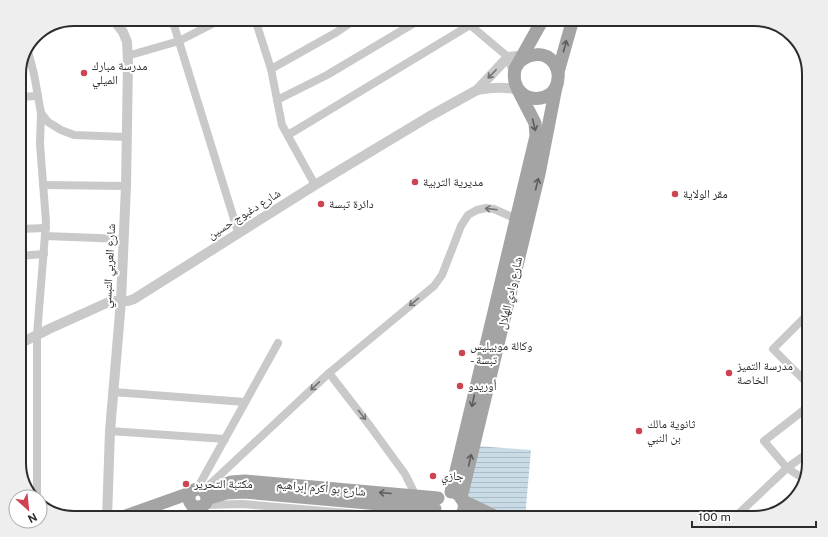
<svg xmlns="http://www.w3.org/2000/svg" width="828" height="537" viewBox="0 0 828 537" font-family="'Public Sans','Noto Naskh Arabic',sans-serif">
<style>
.water{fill:url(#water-rules)}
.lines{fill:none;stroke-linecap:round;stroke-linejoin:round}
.minor{stroke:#c9c9c9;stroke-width:8}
.tertiary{stroke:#c9c9c9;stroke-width:10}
.secondary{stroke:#b6b6b6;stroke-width:12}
.primary{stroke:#a4a4a4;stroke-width:13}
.oneway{stroke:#5c5c5c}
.oneway2{stroke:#737373}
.poi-dot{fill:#ce4351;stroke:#fff;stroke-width:1.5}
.labels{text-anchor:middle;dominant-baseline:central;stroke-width:4;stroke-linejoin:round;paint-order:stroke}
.poi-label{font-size:12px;fill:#2c2c2c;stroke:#fff;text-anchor:start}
.street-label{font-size:12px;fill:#2c2c2c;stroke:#fff}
.rim{fill:none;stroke:#2c2c2c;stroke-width:2}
</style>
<defs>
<pattern id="water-rules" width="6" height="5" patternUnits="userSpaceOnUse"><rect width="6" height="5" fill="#c9dbe6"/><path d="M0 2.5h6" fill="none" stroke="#adbcc5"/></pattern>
</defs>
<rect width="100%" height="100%" fill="#fff"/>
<path class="water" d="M477,446L531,450L525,518H514L468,496Z"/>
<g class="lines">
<g class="minor">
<path d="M172,19L238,232"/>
<path d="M255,19L271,69L282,125L315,185"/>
<path d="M463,19L508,57L514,75"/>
<path d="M796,41L804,53"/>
<path d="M28,51L34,74L41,113L48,122L61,130L74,135L126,137"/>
<path d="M127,56L179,41L222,19"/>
<path d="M271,69L337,32L356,19"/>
<path d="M19,97L38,96"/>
<path d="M277,100L327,75L421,19"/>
<path d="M288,135L470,25"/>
<path d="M43,185L126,186"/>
<path d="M19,229L46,228"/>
<path d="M45,236L123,239"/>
<path d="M19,256L44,254"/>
<path d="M809,313L773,349L809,385"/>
<path d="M19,327L25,341"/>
<path d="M329,373L370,426L405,474L416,496"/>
<path d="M113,392L245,402"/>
<path d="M110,431L225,439"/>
<path d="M804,479L787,468L809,452"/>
<path d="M197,489L278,343"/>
<path d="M204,490L329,373L434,286L442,275L461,226L468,215L477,210L486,208L494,209L519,220"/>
<path d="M37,497V335L46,222L40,144L41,113"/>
<path d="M204,505L243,504L371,515L383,518"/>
<path d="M734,518L787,468L764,441L809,406"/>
</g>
<g class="tertiary">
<path d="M477,90C491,88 504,86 518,90"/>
<path d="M19,344L49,329L111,301H128L134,299L315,185L430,116L477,90L508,57L527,55"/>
<path d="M107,518L110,431L121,301L126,186L128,63L127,42L123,32L113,19"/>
</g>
<g class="secondary">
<path d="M192,518L193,507"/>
<path d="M200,518L202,507"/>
</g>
<g class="primary">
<path d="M519,62C530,53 545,51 554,63C557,68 559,73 558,78C557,108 508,105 515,69L543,19"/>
<path d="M558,72L573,19"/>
<circle cx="198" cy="498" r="9"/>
<path d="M451,492L536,136L535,123L518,90"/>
<path d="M205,493L231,482L245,481L438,498"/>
<path d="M456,493C466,499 467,510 459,518"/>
<path d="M213,497L226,493L244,492L435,509"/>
<path d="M461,498L539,174L556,87"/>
<path d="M463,501L499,518"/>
<path d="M463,512L476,518"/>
<path d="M120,518L190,493"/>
</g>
</g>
<defs><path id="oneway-shaft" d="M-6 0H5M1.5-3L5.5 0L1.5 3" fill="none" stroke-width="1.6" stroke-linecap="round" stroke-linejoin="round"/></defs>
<g class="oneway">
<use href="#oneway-shaft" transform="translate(565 46) rotate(-75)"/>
<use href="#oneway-shaft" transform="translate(534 125) rotate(77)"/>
<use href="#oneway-shaft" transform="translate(537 184) rotate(-76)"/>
<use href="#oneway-shaft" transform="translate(473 401) rotate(103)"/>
<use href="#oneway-shaft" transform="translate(470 460) rotate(-77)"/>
<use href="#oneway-shaft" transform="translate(385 493) rotate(-175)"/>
</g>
<g class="oneway2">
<use href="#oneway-shaft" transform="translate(492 74) rotate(134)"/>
<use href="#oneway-shaft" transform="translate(491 209) rotate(-173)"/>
<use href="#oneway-shaft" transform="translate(414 302) rotate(140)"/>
<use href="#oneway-shaft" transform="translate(315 386) rotate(137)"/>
<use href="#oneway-shaft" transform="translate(362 415) rotate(52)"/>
</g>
<g class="poi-dot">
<circle cx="84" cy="73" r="4"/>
<circle cx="415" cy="182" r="4"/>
<circle cx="675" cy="194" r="4"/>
<circle cx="321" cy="204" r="4"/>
<circle cx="462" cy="353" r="4"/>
<circle cx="729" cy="373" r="4"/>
<circle cx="460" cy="386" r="4"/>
<circle cx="639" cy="431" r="4"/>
<circle cx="433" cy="476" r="4"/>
<circle cx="186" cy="484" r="4"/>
</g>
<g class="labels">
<g class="poi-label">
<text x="92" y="66">مدرسة مبارك<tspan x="92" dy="14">الميلي</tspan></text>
<text x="423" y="182">مديرية التربية</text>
<text x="683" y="194">مقر الولاية</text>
<text x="329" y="204">دائرة تبسة</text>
<text x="470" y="346">وكالة موبيليس<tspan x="470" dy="14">- تبسة</tspan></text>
<text x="737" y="366">مدرسة التميز<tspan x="737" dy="14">الخاصة</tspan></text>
<text x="468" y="386">أوريدو</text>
<text x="647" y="424">ثانوية مالك<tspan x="647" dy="14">بن النبي</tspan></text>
<text x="441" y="476">جازي</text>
<text x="194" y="484">مكتبة التحرير</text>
</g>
<g class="street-label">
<text transform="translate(244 214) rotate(-32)">شارع دغبوج حسين</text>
<text transform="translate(109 266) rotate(-87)">شارع العربي التبسي</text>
<text transform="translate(510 293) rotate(-77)">شارع وادي الهلال</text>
<text transform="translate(321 488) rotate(5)">شارع بو أكرم إبراهيم</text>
</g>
</g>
<path d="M0 0H828V537H0ZM74 26H754A48 48 0 0 1 802 74V463A48 48 0 0 1 754 511H74A48 48 0 0 1 26 463V74A48 48 0 0 1 74 26Z" fill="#eee" fill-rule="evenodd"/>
<path class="rim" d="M74 26H754A48 48 0 0 1 802 74V463A48 48 0 0 1 754 511H74A48 48 0 0 1 26 463V74A48 48 0 0 1 74 26Z"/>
<g transform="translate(28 509) rotate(153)"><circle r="19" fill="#ffffff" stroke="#ababab"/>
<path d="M0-3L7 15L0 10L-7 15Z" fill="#ce4351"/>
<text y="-6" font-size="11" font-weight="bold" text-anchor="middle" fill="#2c2c2c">N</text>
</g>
<path d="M692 521v6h124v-6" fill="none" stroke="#2c2c2c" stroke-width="2"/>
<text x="698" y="521" font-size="12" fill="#2c2c2c" stroke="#ffffff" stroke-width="3" paint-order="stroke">100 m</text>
</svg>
